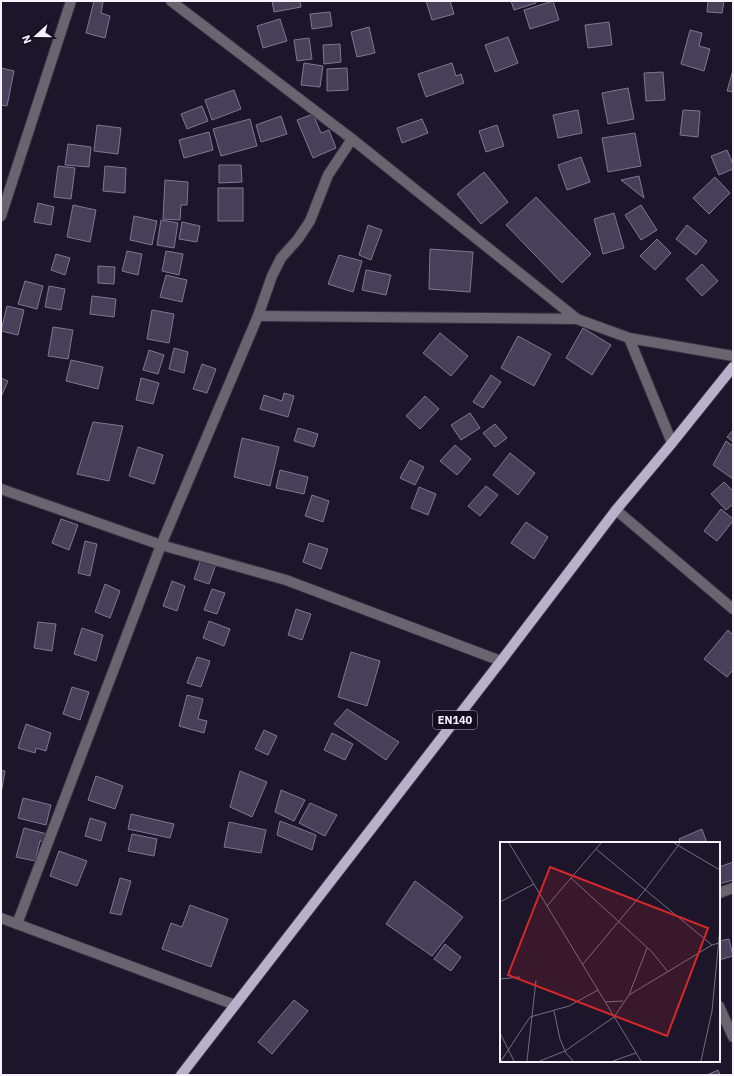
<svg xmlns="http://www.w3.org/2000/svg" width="734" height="1076" viewBox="0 0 734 1076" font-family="'IBM Plex Sans',sans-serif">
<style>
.building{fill:#464058;stroke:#7e7791}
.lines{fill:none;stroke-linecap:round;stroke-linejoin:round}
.street-casing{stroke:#373044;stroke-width:12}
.primary-casing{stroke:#373044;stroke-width:12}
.street{stroke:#686570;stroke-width:10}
.primary{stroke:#b7b1c9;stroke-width:10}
.labels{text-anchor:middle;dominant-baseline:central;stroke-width:3;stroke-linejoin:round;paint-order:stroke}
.shield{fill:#140d21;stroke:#b2adbc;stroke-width:1}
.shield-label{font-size:11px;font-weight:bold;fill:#f5f2fe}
.inset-road{fill:none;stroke:#736e7f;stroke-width:1}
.view{fill:#d62828;fill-opacity:0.15;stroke:#d62828;stroke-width:2}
.inset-edge{fill:none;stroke:#f5f2fe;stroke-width:2}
</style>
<rect width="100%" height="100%" fill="#1d162b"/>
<g class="building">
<path d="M94,1L103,2L101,13L110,16L105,38L86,33Z"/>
<path d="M272,1H300L301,7L274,12Z"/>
<path d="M426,1H450L454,14L432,20Z"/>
<path d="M511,1H536V3L514,10Z"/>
<path d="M553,1L559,20L530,29L524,10Z"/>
<path d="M708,1H724L722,13L707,12Z"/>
<path d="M330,12L332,26L312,29L310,14Z"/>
<path d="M280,19L287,41L263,48L257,26Z"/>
<path d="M609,22L612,45L588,48L585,25Z"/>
<path d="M369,27L375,53L357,57L351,32Z"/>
<path d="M690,30L702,33L699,46L710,49L704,71L681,64Z"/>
<path d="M508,37L518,63L495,72L485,45Z"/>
<path d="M309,38L312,59L297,61L294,40Z"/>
<path d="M340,44L341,62L324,64L323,45Z"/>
<path d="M304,63L323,66L320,87L301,85Z"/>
<path d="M452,63L456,76L461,74L464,83L426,97L418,74Z"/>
<path d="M1,68L14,71L7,106L1,105Z"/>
<path d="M347,68L348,90L327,91V69Z"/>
<path d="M733,70V92L727,91Z"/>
<path d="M663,72L665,100L646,101L644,73Z"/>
<path d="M628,88L634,119L608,124L602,93Z"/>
<path d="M234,90L241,109L212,120L205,100Z"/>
<path d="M202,106L208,121L187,129L181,114Z"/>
<path d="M578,110L582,133L558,138L553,115Z"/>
<path d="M683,110L700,111L698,137L680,135Z"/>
<path d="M313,114L321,133L329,130L336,148L313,158L297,120Z"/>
<path d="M281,116L287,134L261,142L256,125Z"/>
<path d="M250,119L257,146L221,156L213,129Z"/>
<path d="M422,119L428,133L402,143L397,128Z"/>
<path d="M97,125L121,128L118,154L94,151Z"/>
<path d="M497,125L504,146L486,152L479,131Z"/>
<path d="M209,132L213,150L184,158L179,140Z"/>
<path d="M635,133L641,166L608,172L602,138Z"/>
<path d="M68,144L91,147L89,167L65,165Z"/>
<path d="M727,150L733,164V169L719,175L711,156Z"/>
<path d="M581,157L590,182L567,190L558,165Z"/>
<path d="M219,165H241L242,182L219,183Z"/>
<path d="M58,166L75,168L71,199L54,197Z"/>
<path d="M105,166L126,168L125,193L103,191Z"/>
<path d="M484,172L508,202L481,224L457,194Z"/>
<path d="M639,176L644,198L621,180Z"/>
<path d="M715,177L730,193L709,214L693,198Z"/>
<path d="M165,180L188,182L187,205H181L180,220L163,219Z"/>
<rect x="218" y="188" width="25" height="33"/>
<path d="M536,197L591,254L562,283L506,225Z"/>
<path d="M38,203L54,207L51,225L34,222Z"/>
<path d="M73,205L96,210L90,242L67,237Z"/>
<path d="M641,205L657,230L641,240L625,215Z"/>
<path d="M614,213L624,248L603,254L594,219Z"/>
<path d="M134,216L157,221L152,245L130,240Z"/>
<path d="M161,220L178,223L174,248L157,245Z"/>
<path d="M182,222L200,226L197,242L179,239Z"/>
<path d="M368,225L382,230L371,260L359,255Z"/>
<path d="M687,225L707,241L696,255L676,239Z"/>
<path d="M657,239L671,253L655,270L640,256Z"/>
<path d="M430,249L473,252L470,292L429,289Z"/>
<path d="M127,251L142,254L138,275L122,271Z"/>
<path d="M166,251L183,254L179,275L162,271Z"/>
<path d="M56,254L70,258L65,275L51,270Z"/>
<path d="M339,255L362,261L353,292L328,284Z"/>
<path d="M702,264L718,281L702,296L686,279Z"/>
<path d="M98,266L115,267L114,284L98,283Z"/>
<path d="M366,270L391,275L386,295L362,290Z"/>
<path d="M166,275L187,280L182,302L160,297Z"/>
<path d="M25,281L43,286L37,309L18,304Z"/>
<path d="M49,286L65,289L61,310L45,307Z"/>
<path d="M92,296L116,299L114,317L90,314Z"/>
<path d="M7,306L24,310L18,335L1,331Z"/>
<path d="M152,310L174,314L169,343L147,339Z"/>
<path d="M53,327L73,330L68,359L48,356Z"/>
<path d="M583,328L611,345L592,375L566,358Z"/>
<path d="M440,333L468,356L451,376L423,353Z"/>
<path d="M518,336L551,354L534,386L501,368Z"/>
<path d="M174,348L188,352L184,373L169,369Z"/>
<path d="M149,350L164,355L158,374L143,370Z"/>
<path d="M71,360L103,367L98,389L66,381Z"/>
<path d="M202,364L216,369L207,393L193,389Z"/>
<path d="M491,375L501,382L483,408L473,402Z"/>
<path d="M1,378L8,381L1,397Z"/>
<path d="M141,378L159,383L153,404L136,400Z"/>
<path d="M284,393L294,396L288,417L260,409L264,395L282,401Z"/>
<path d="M425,396L439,409L420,429L406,416Z"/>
<path d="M470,413L480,428L461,440L451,425Z"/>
<path d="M93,422L123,426L109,481L77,474Z"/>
<path d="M495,424L507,438L495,447L483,433Z"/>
<path d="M298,428L318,434L314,447L294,441Z"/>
<path d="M733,430V442L727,437Z"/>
<path d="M242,438L279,447L270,486L234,477Z"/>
<path d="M726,441L733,446V479L713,465Z"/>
<path d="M455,445L471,459L457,475L440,461Z"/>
<path d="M138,447L163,455L154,484L129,476Z"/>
<path d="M510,453L535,473L518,495L493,475Z"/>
<path d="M410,460L424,467L415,485L400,478Z"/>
<path d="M280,470L308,477L304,494L276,488Z"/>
<path d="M724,482L733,491V504L726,510L711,494Z"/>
<path d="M486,486L498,495L480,516L468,506Z"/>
<path d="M419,487L436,494L428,515L411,508Z"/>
<path d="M312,495L329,501L323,522L305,516Z"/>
<path d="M721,509L733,519V521L717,541L704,531Z"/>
<path d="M61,519L78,525L69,550L52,543Z"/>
<path d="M526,522L548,537L534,559L511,543Z"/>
<path d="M85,541L97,544L90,576L78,573Z"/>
<path d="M309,543L328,549L321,569L303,562Z"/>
<path d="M202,556L217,561L209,584L194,579Z"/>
<path d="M172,581L185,586L177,611L163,606Z"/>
<path d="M105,584L120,591L110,618L95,612Z"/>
<path d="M212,589L225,593L217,614L204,610Z"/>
<path d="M296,609L311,614L302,640L288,635Z"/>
<path d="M209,621L230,629L224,646L203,638Z"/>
<path d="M38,622L56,624L52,651L34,648Z"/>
<path d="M82,628L103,635L96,661L74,654Z"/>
<path d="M728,630L733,635V670L727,677L704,659Z"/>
<path d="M351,652L380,661L367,706L338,697Z"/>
<path d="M197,657L210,661L201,687L187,683Z"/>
<path d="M72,687L89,692L80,720L63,714Z"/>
<path d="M187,695L203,699L198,719L207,721L204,733L179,726Z"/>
<path d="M347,709L399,742L386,760L334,724Z"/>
<path d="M26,724L51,733L46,751L36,748L35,753L18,748Z"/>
<path d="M264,730L277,736L268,755L255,749Z"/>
<path d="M332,733L353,744L345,760L324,750Z"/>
<path d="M1,770L5,771L1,794Z"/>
<path d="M240,771L267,782L252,817L230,807Z"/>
<path d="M96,776L123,786L115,809L88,800Z"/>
<path d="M281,790L305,800L294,821L275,812Z"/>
<path d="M23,798L51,805L46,825L18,818Z"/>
<path d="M310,803L337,815L325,836L299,823Z"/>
<path d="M131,814L174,824L170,838L128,829Z"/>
<path d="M90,818L106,823L101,841L85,836Z"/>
<path d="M280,821L316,835L312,850L277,835Z"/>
<path d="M229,822L266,830L261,853L224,847Z"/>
<path d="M24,828L47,834L45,842L40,841L35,861L16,857Z"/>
<path d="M702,829L707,843H680L679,839Z"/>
<path d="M132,834L157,839L154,856L128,851Z"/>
<path d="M59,851L87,861L77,886L50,876Z"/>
<path d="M733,862V880L719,884V867Z"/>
<path d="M120,878L131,881L121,915L110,913Z"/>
<path d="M415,881L463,917L432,956L386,924Z"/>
<path d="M190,905L228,919L211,967L162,949L171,923L182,927Z"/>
<path d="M729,939L733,956L719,960V941Z"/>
<path d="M445,944L461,957L451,971L434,959Z"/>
<path d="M294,1000L308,1011L272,1054L258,1042Z"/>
<path d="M718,1070L720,1075H707Z"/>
</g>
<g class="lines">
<g class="street-casing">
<g id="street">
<path d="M171,1L352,139L577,319L629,338L733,356"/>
<path d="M1,216L71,1"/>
<path d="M258,316L577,319"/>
<path d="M629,338L672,443"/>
<path d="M1,489L161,545L286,580L501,661"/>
<path d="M616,510L733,609"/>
<path d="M719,893L733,888"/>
<path d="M1,918L235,1005"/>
<path d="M17,924L161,545L258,316L272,276L281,258L298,239L310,221L328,175L352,139"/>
<path d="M719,1006L733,1037"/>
</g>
</g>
<g class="primary-casing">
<path id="primary" d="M181,1075L501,661L616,510L672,443L733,367"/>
</g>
<use href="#street" class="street"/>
<use href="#primary" class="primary"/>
</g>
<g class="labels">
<rect class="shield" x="433" y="711" width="44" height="18" rx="3"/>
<g class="shield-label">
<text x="455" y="720">EN140</text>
</g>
</g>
<g transform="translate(500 842)">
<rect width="220" height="220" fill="#1d162b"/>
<path class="inset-road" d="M9,1L141,219M174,1L220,28M96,7L212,103M71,36L152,110L168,130M0,60L34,42M47,64L101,1M83,122L145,48L180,1M0,137L20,135M129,153L147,106M105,160L123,159M54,169L60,197L66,211L73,219M0,191L14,219M1,219L30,175L69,164L98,148M27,219L36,138M40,219L65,209L114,175L129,153L212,103L219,101M113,219L136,211M201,219L212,169L220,86"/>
<path class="view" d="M50,25L208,86L167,194L8,133Z"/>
<rect width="220" height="220" class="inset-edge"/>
</g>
<rect width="734" height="1076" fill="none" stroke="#f5f2fe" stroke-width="4"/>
<g transform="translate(36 36) rotate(249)" stroke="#140d21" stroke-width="3" paint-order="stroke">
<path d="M0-3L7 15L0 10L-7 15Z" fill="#f5f2fe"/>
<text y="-6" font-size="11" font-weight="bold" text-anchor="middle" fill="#f5f2fe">N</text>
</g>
</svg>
